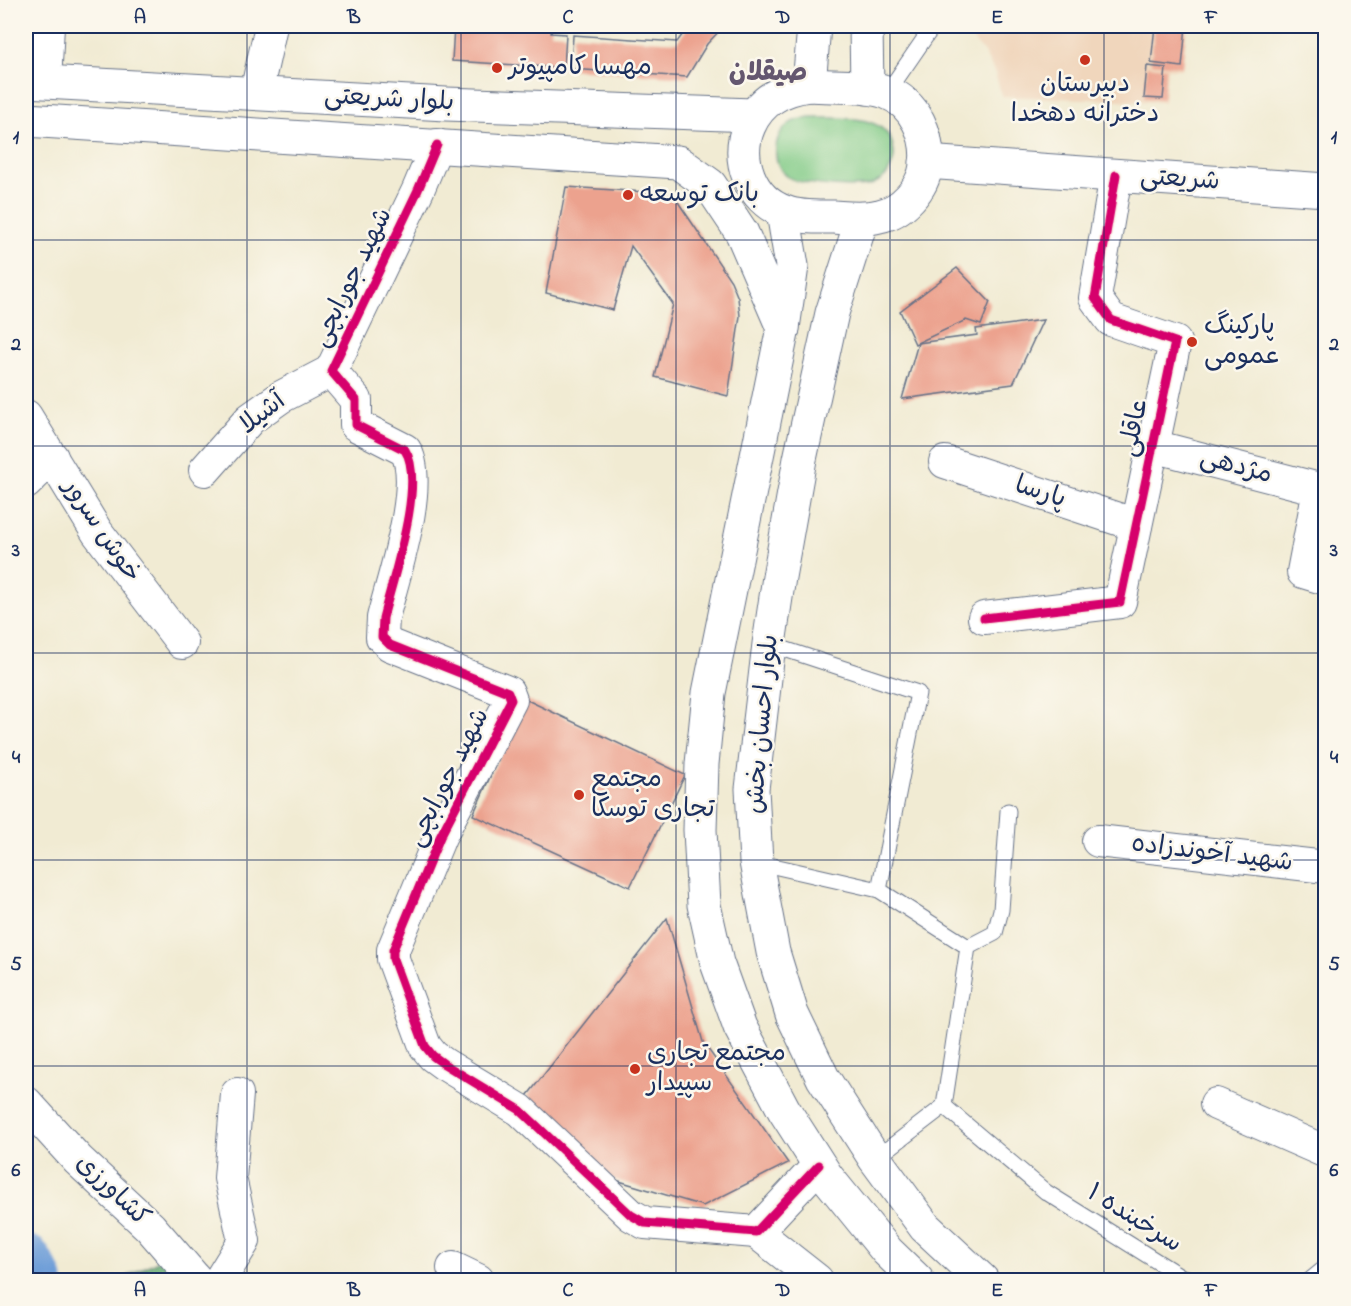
<svg xmlns="http://www.w3.org/2000/svg" width="1351" height="1306" viewBox="0 0 1351 1306" font-family="'Indie Flower','Playpen Sans Arabic',sans-serif">
<style>
.built{fill:#f0d6bc}
.grass{fill:#82cb87;stroke:#4e7d72;stroke-width:1.5}
.forest{fill:url(#forest-firs);stroke:#426f69;stroke-width:1.5}
.lines{fill:none;stroke-linecap:round;stroke-linejoin:round}
.river{stroke:#6e9ed8;stroke-width:51}
.building{fill:#eca28e}
.lane-casing{stroke:#667187;stroke-width:17}
.street-casing{stroke:#667187;stroke-width:34}
.secondary-casing{stroke:#667187;stroke-width:35}
.primary-casing{stroke:#667187;stroke-width:35}
.lane{stroke:#fff;stroke-width:15}
.street{stroke:#fff;stroke-width:32}
.secondary{stroke:#fff;stroke-width:33}
.primary{stroke:#fff;stroke-width:33}
.cycleway-casing{stroke:#fbf7ec;stroke-width:13}
.cycleway{stroke:#d6006c;stroke-width:9}
.grid{fill:none;stroke:#1b2f5e;stroke-width:1.5;stroke-opacity:0.55}
.poi-dot{fill:#c8321e;stroke:#fbf7ec;stroke-width:2}
.labels{text-anchor:middle;dominant-baseline:central;stroke-width:5;stroke-linejoin:round;paint-order:stroke}
.poi-label{font-size:26px;fill:#1b2f5e;stroke:#fbf7ec;text-anchor:start}
.street-label{font-size:26px;fill:#1b2f5e;stroke:#fbf7ec}
.neighbourhood-label{font-size:27px;font-weight:bold;fill:#64576f;stroke:#fbf7ec}
.neatline{fill:none;stroke:#1b2f5e;stroke-width:2}
.grid-label{font-size:20px;text-anchor:middle;font-weight:bold;fill:#1b2f5e}
</style>
<defs>
<pattern id="forest-firs" width="22" height="20" patternUnits="userSpaceOnUse" patternTransform="scale(1.5)"><rect width="22" height="20" fill="#69af74"/><path d="M5 1l3.5 6h-7zM16 11l3.5 6h-7z" fill="#568f62"/></pattern>
</defs>
<rect width="100%" height="100%" fill="#fbf7ec"/>
<filter id="ink" filterUnits="userSpaceOnUse"><feTurbulence type="fractalNoise" baseFrequency=".0167" numOctaves="2"/><feDisplacementMap in="SourceGraphic" scale="12" xChannelSelector="R" yChannelSelector="G"/><feConvolveMatrix kernelMatrix="1 2 1 2 8 2 1 2 1" color-interpolation-filters="sRGB"/></filter>
<filter id="wash" filterUnits="userSpaceOnUse"><feTurbulence type="fractalNoise" baseFrequency=".008" numOctaves="4" result="noise"/><feDisplacementMap in="SourceGraphic" scale="24" xChannelSelector="R" yChannelSelector="G"/><feGaussianBlur stdDeviation="1.35" result="paint"/><feColorMatrix in="noise" values="0 0 0 0 0 0 0 0 0 0 0 0 0 0 0 0 0 1.4 0 .05"/><feComposite in="paint" operator="in"/></filter>
<g filter="url(#wash)">
<rect width="100%" height="100%" fill="#f1ebd3"/>
<path class="built" d="M960,26H1187L1182,69H1167L1164,102L1002,96L995,73L983,51Z"/>
<path class="grass" d="M810,118C836,119 882,112 892,143C895,152 895,161 890,169C887,176 880,181 873,184C860,190 799,185 788,177C771,164 772,137 789,124C795,119 802,119 810,118Z"/>
<path class="forest" d="M167,1256L179,1280H120Z"/>
<g class="lines">
<path class="river" d="M26,1260L38,1280"/>
</g>
<g id="blocks">
<g class="building">
<path d="M454,26H552L551,33L566,34L564,68L452,61Z"/>
<path d="M689,26H724L707,44L687,77L571,69L573,35L677,42Z"/>
<path d="M1155,26H1186L1182,67L1151,63Z"/>
<path d="M1147,66L1166,68L1163,99L1144,98Z"/>
<path d="M566,187L646,192L676,199L731,281L738,298L740,316L728,396L655,377L673,304L631,246L613,310L546,293Z"/>
<path d="M957,268L990,302L981,325L966,320L915,344L900,311Z"/>
<path d="M1043,320L1013,384L902,399L918,343L977,335L976,329Z"/>
<path d="M525,699L685,775L630,887L473,815Z"/>
<path d="M667,918L703,1042L788,1163L703,1206L609,1178L527,1096Z"/>
</g>
</g>
</g>
<g filter="url(#ink)">
<use href="#blocks" fill-opacity="0" stroke="#667187" stroke-width="1.5"/>
<g class="lines">
<g class="lane-casing">
<g id="lane">
<path d="M887,93L933,26"/>
<path d="M769,644L918,693L879,890"/>
<path d="M756,862L879,890L968,947L944,1106L1046,1192L1182,1277L1198,1280"/>
<path d="M968,947L995,933L1001,910L1008,811"/>
<path d="M875,1159L944,1106"/>
<path d="M1310,1280L1326,1267"/>
</g>
</g>
<g class="street-casing">
<g id="street">
<path d="M45,82L48,26"/>
<path d="M256,93L271,26"/>
<path d="M437,145L418,190L331,371L356,400V425L405,450C426,482 392,581 383,618L382,637L390,645L508,692L511,700L440,837L393,950V959L425,1046L433,1056L444,1064L520,1110L631,1215L645,1223L756,1232L819,1165"/>
<path d="M26,416L97,532L182,643"/>
<path d="M1153,446L1319,489L1303,572L1326,579"/>
<path d="M945,462L1136,525"/>
<path d="M205,470L250,419L281,397L331,371"/>
<path d="M26,483L52,457"/>
<path d="M984,618L1120,602L1175,342L1111,320L1095,298L1116,175"/>
<path d="M1098,841L1326,867"/>
<path d="M1216,1104L1326,1152"/>
<path d="M756,1232L817,1280"/>
<path d="M453,1268L478,1280"/>
<path d="M220,1280L244,1241L230,1178L237,1094"/>
</g>
</g>
<g class="secondary-casing">
<g id="secondary">
<path d="M926,162L1326,190"/>
<path d="M26,1103L78,1160L150,1227L196,1280"/>
</g>
</g>
<g class="primary-casing">
<g id="primary">
<path d="M866,26L867,88"/>
<path d="M26,81L446,104L753,115"/>
<path d="M809,85C833,87 862,84 886,92C915,103 930,136 926,166C923,188 902,212 879,216C864,220 849,218 834,217C818,217 800,218 785,212C750,200 735,158 749,126C760,100 782,89 809,85Z"/>
<path d="M809,85L814,26"/>
<path d="M26,120L678,162L710,185L742,233L783,328"/>
<path d="M783,212L792,266L783,328L709,693L702,764L700,830L704,905L717,963L740,1027L784,1110L827,1177L887,1251L917,1280"/>
<path d="M862,219L832,313L800,459L779,577L769,644L752,789L756,862L773,952L792,1014L823,1078L875,1159L925,1227L982,1280"/>
</g>
</g>
<use href="#lane" class="lane"/>
<use href="#street" class="street"/>
<use href="#secondary" class="secondary"/>
<use href="#primary" class="primary"/>
<g class="cycleway-casing">
<g id="cycleway">
<path d="M437,145L418,190L331,371L356,400V425L405,450C426,482 392,581 383,618L382,637L390,645L508,692L511,700L440,837L393,950V959L425,1046L433,1056L444,1064L520,1110L631,1215L645,1223L756,1232L819,1165"/>
<path d="M984,618L1120,602L1175,342L1111,320L1095,298L1116,175"/>
</g>
</g>
<use href="#cycleway" class="cycleway"/>
</g>
</g>
<path class="grid" d="M247,26V1280M461,26V1280M676,26V1280M890,26V1280M1104,26V1280M26,240H1326M26,446H1326M26,653H1326M26,860H1326M26,1066H1326"/>
<g class="poi-dot">
<circle cx="1085" cy="60" r="6"/>
<circle cx="497" cy="68" r="6"/>
<circle cx="628" cy="195" r="6"/>
<circle cx="1192" cy="342" r="6"/>
<circle cx="579" cy="795" r="6"/>
<circle cx="635" cy="1069" r="6"/>
</g>
<g class="labels">
<g class="poi-label">
<text x="509" y="68">مهسا کامپیوتر</text>
<text x="1085" y="85" text-anchor="middle">دبیرستان<tspan x="1085" dy="30">دخترانه دهخدا</tspan></text>
<text x="640" y="195">بانک توسعه</text>
<text x="1204" y="327">پارکینگ<tspan x="1204" dy="30">عمومی</tspan></text>
<text x="591" y="780">مجتمع<tspan x="591" dy="30">تجاری توسکا</tspan></text>
<text x="647" y="1054">مجتمع تجاری<tspan x="647" dy="30">سپیدار</tspan></text>
</g>
<g class="street-label">
<text transform="translate(389 100) rotate(3)">بلوار شریعتی</text>
<text transform="translate(1180 180) rotate(4)">شریعتی</text>
<text transform="translate(353 278) rotate(-64)">شهید جورابچی</text>
<text transform="translate(263 414) rotate(-38)">آشیلا</text>
<text transform="translate(1135 428) rotate(-78)">عاقلی</text>
<text transform="translate(1236 467) rotate(15)">مژدهی</text>
<text transform="translate(1040 493) rotate(18)">پارسا</text>
<text transform="translate(101 531) rotate(56)">خوش سرور</text>
<text transform="translate(763 724) rotate(-85)">بلوار احسان بخش</text>
<text transform="translate(449 778) rotate(-63)">شهید جورابچی</text>
<text transform="translate(1212 854) rotate(7)">شهید آخوندزاده</text>
<text transform="translate(112 1191) rotate(44)">کشاورزی</text>
<text transform="translate(1134 1219) rotate(32)">سرخبنده ۱</text>
</g>
<g class="neighbourhood-label">
<text x="768" y="73">صیقلان</text>
</g>
</g>
<rect width="1351" height="1306" fill="none" stroke="#fbf7ec" stroke-width="66"/>
<rect x="33" y="33" width="1285" height="1240" class="neatline"/>
<g class="grid-label">
<text x="140" y="23">A</text>
<text x="354" y="23">B</text>
<text x="568" y="23">C</text>
<text x="783" y="23">D</text>
<text x="997" y="23">E</text>
<text x="1211" y="23">F</text>
<text x="16" y="143">1</text>
<text x="1334" y="143">1</text>
<text x="16" y="350">2</text>
<text x="1334" y="350">2</text>
<text x="16" y="556">3</text>
<text x="1334" y="556">3</text>
<text x="16" y="763">4</text>
<text x="1334" y="763">4</text>
<text x="16" y="970">5</text>
<text x="1334" y="970">5</text>
<text x="16" y="1176">6</text>
<text x="1334" y="1176">6</text>
<text x="140" y="1296">A</text>
<text x="354" y="1296">B</text>
<text x="568" y="1296">C</text>
<text x="783" y="1296">D</text>
<text x="997" y="1296">E</text>
<text x="1211" y="1296">F</text>
</g>
</svg>
